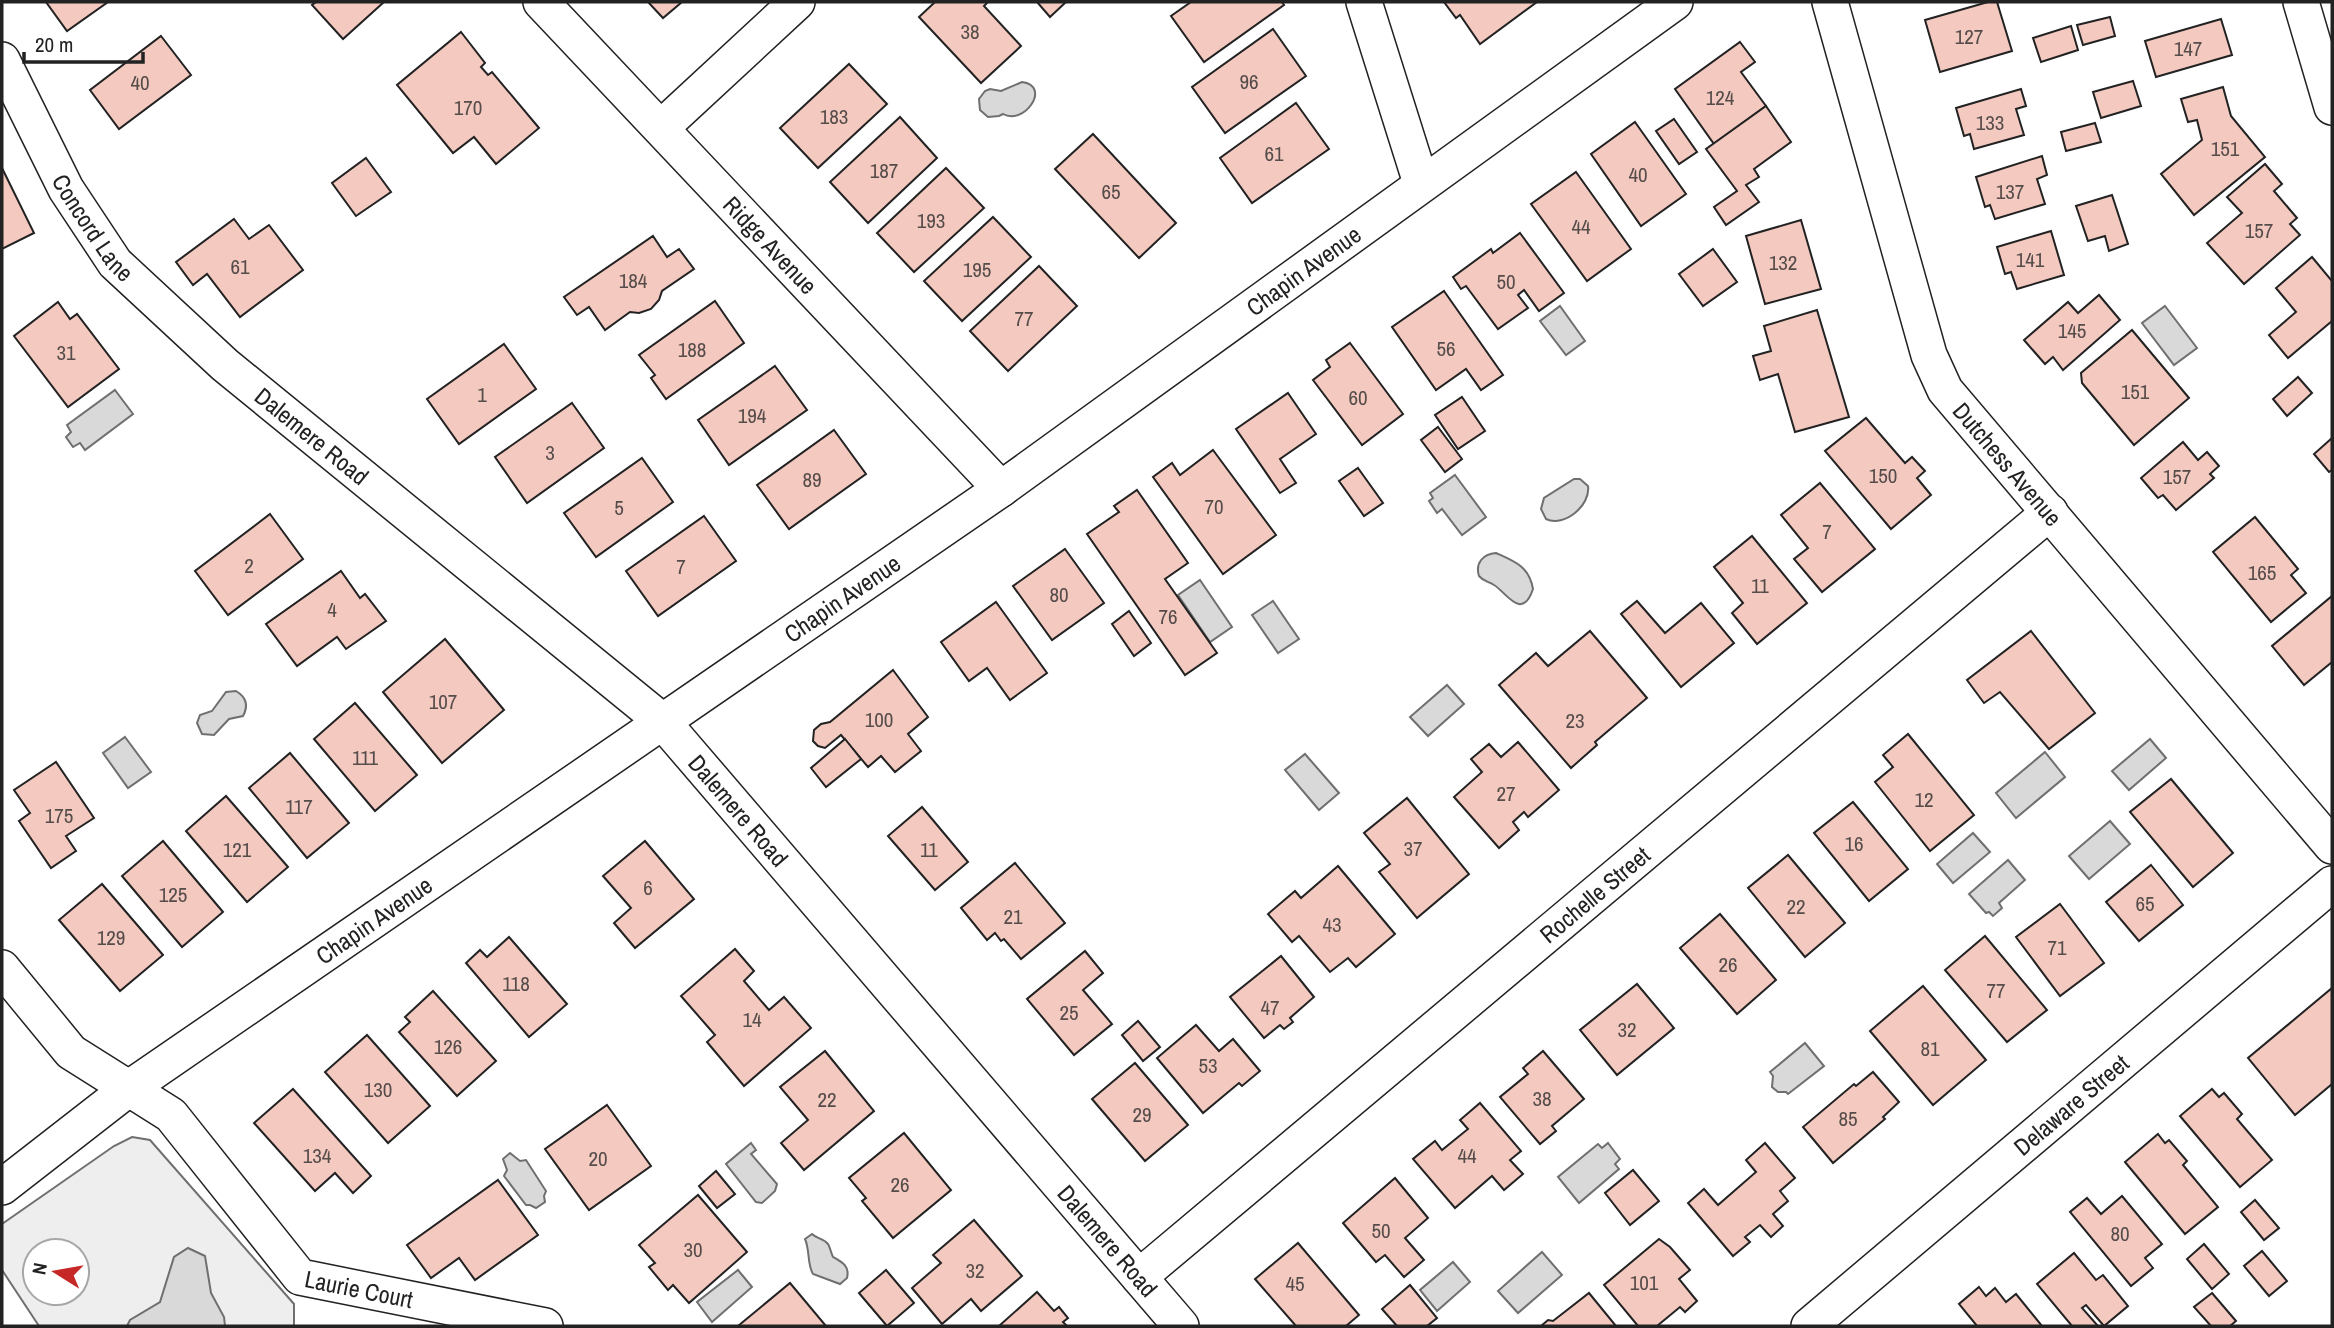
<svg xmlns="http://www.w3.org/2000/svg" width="2334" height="1328" viewBox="0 0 2334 1328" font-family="'Archivo Narrow',sans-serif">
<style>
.green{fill:#eee;stroke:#6f6f6f;stroke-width:2;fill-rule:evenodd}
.water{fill:#d9d9d9;stroke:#6f6f6f;stroke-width:2}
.building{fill:#f3c9c0;stroke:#222;stroke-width:2}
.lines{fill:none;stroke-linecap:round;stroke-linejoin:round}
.minor-casing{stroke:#222;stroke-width:38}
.minor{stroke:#fff;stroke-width:35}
.labels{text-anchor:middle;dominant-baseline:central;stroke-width:5;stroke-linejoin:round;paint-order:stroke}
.number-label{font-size:21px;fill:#564c4a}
.street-label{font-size:24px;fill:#222;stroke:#fff}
</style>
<rect width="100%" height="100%" fill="#fff"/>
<path class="green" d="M132,1137L150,1140L294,1304V1326H39L2,1270V1224L114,1146ZM35,1251H77V1293H35Z"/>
<g class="water">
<path d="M1022,82C1052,86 1024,126 1003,114L999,116L988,117L980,110L979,99L985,91L990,89L1001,91Z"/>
<path d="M1560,306L1585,341L1566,355L1540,321Z"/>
<path d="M2165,306L2197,348L2174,365L2142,323Z"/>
<path d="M115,390L133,414L85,450L80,443L73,447L66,437L71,432L67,425Z"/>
<path d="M1455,475L1486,517L1462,535L1442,509L1437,513L1429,501L1433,498L1430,493Z"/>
<path d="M1574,479H1580L1588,486C1591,505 1564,528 1546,519L1541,509L1544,498Z"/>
<path d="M1496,553C1514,561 1529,566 1533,589C1522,622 1506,592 1494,585C1488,581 1484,582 1479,576C1475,563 1483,554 1496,553Z"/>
<path d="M1200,580L1232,627L1210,642L1178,595Z"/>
<path d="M1273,601L1299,639L1278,653L1252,615Z"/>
<path d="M1447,685L1464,704L1428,736L1410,717Z"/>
<path d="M236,691C246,697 249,705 243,716L229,719L214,735L202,734L197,723L200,715L212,711L226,692Z"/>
<path d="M125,737L151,772L128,788L103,753Z"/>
<path d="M2150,739L2166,758L2129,790L2112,771Z"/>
<path d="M2045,752L2065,777L2016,818L1996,793Z"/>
<path d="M1305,754L1339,793L1319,810L1285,770Z"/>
<path d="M2110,821L2130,844L2089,879L2069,856Z"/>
<path d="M1973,833L1990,852L1953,883L1937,864Z"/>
<path d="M2008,860L2025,880L1999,903L2002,908L1993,916L1989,912L1986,913L1969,894Z"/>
<path d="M1805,1043L1824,1066L1788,1094L1786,1092H1778L1772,1087L1773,1076L1770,1072Z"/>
<path d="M751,1143L756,1150L751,1154L777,1184L775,1191L762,1203L756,1202L726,1164Z"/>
<path d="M1608,1143L1620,1159L1615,1164L1619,1169L1579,1203L1558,1177L1598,1144L1602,1148Z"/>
<path d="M510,1153L520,1161L526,1160L546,1191L544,1196L545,1202L536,1208L530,1205H526L504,1176L507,1170L503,1159Z"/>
<path d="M812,1234C817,1239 823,1238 828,1244C830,1247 831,1253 833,1257C842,1262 850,1266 847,1278L840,1284L813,1274C807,1264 810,1250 805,1239Z"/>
<path d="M188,1248L205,1256L211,1293L224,1317L225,1326H127L130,1320L160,1302L174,1257Z"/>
<path d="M1542,1252L1562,1275L1518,1313L1498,1291Z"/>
<path d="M1453,1262L1470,1282L1437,1311L1420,1290Z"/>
<path d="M738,1270L752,1287L712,1322L697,1302Z"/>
</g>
<g class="building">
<path d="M46,2H108L67,31Z"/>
<path d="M316,2H384L343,39L312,5Z"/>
<path d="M648,2H682L663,18Z"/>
<path d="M935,2H988L984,6L1021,46L981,83L919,17Z"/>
<path d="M1037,2H1066L1050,17Z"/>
<path d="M1191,2H1282L1284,5L1204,62L1171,16Z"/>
<path d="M1444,2H1537L1480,44L1460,15L1456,18Z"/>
<path d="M1988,2H1997L2012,51L1940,72L1925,20Z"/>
<path d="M2110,17L2115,36L2083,45L2077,25Z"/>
<path d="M2221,19L2232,55L2156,77L2145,41Z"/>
<path d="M2071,26L2078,50L2041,62L2033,38Z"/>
<path d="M1273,29L1306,76L1225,133L1192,87Z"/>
<path d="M461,32L485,63L481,67L488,75L492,72L539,128L496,164L474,137L453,153L397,85Z"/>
<path d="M161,36L191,75L119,129L90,90Z"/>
<path d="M1740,42L1755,62L1741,72L1766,106L1714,144L1675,89Z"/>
<path d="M849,64L887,104L818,168L780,128Z"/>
<path d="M2133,81L2141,106L2101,118L2093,92Z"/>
<path d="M2223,87L2231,116L2265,157L2194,215L2161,174L2202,140L2197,120L2188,122L2181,99Z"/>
<path d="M2021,89L2026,106L2016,109L2024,135L1974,149L1970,134L1964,136L1956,108Z"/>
<path d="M1296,103L1329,149L1252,203L1220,158Z"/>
<path d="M1766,106L1791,142L1754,169L1759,177L1746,185L1759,202L1726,225L1714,207L1737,191L1706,149Z"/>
<path d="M900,117L937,158L868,223L830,182Z"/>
<path d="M1674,119L1697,152L1679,164L1656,131Z"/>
<path d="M1635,122L1686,194L1641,226L1591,154Z"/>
<path d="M2095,123L2101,142L2066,151L2061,132Z"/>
<path d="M1093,134L1176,223L1139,258L1055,169Z"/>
<path d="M2042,156L2047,175L2037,179L2045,204L1995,219L1990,205L1985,207L1976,177Z"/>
<path d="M366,158L391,192L356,216L332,183Z"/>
<path d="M2265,164L2282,184L2274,191L2297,218L2290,224L2300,235L2244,284L2207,243L2242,213L2227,197Z"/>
<path d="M2,168L34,233L2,249Z"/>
<path d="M946,168L984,208L914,272L877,233Z"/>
<path d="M1576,172L1631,249L1587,281L1531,204Z"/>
<path d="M2112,195L2128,244L2109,251L2105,236L2088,241L2076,206Z"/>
<path d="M993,217L1031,257L962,321L924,281Z"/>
<path d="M234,219L249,239L269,225L303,270L240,317L207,274L193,285L176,262Z"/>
<path d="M1801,220L1821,289L1765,304L1746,236Z"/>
<path d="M2051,231L2064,275L2017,289L2011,272L2005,274L1997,247Z"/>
<path d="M1520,233L1564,293L1539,311L1524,290L1518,295L1528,308L1498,329L1466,286L1461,289L1453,277L1491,249L1493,253Z"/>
<path d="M653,236L667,257L679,249L694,269L662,291L659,300L651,309L639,313L630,312L605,330L589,307L577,315L564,297Z"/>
<path d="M1713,249L1737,282L1703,306L1679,274Z"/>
<path d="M2312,257L2332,281V321L2288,358L2269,335L2296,312L2276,288Z"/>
<path d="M1039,266L1077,306L1008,371L970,331Z"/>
<path d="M1444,291L1503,375L1481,390L1466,369L1436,390L1392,327Z"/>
<path d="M2099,295L2120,320L2063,370L2053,357L2045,364L2024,340L2068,302L2078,313Z"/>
<path d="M715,301L744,343L666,399L651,378L655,375L639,355Z"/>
<path d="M58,302L70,319L77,314L119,369L68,407L14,336Z"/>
<path d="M1817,310L1849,417L1795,432L1778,374L1760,380L1753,356L1771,351L1764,326Z"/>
<path d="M2132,330L2189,398L2134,445L2082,383L2081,373Z"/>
<path d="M1350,343L1403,414L1362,445L1313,380L1330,367L1326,360Z"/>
<path d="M504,344L536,389L459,444L427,399Z"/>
<path d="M775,366L807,410L729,465L698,420Z"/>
<path d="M2298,377L2312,393L2287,416L2273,399Z"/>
<path d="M1288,393L1316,434L1280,459L1296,483L1280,493L1236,429Z"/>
<path d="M1462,397L1485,431L1458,449L1435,415Z"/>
<path d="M572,403L604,448L527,503L495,457Z"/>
<path d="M1866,418L1905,463L1912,457L1925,471L1917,478L1931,495L1891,529L1825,451Z"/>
<path d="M1438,427L1462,459L1445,472L1421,440Z"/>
<path d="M834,430L866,474L789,529L757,485Z"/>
<path d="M2332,438V470L2329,472L2314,454Z"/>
<path d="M2183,442L2198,460L2207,452L2219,466L2210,474L2214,478L2176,510L2163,495L2158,498L2141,478Z"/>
<path d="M1213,450L1276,535L1223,574L1153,477L1172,463L1180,475Z"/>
<path d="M642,458L673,502L596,557L564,513Z"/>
<path d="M1358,468L1383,503L1364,516L1339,481Z"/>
<path d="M1820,483L1875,549L1822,592L1794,559L1808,548L1781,515Z"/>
<path d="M1137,490L1188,563L1165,579L1217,653L1185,675L1087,534L1119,512L1114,506Z"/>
<path d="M270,514L303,559L228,615L195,571Z"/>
<path d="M704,516L736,561L658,616L626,571Z"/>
<path d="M2255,517L2298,569L2291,575L2306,593L2271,622L2213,552Z"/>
<path d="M1752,536L1807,603L1757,644L1732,613L1743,603L1714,567Z"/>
<path d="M1065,549L1104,603L1052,640L1013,586Z"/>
<path d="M341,571L360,598L365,594L386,621L346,649L337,637L297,666L266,624Z"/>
<path d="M2332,596V662L2304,685L2272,646Z"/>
<path d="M1637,601L1665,633L1701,603L1734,643L1681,687L1621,614Z"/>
<path d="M996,602L1047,673L1010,700L987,668L969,681L941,642Z"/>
<path d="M1129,611L1151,643L1134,656L1112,624Z"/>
<path d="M1590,631L1647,698L1595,742L1597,745L1571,768L1499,685L1536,653L1548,666Z"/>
<path d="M2031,631L2095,713L2049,749L2000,692L1984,703L1967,680Z"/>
<path d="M445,639L504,710L442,763L383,692Z"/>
<path d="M893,670L928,717L908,734L921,751L895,772L881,756L868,767L841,735L825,748L818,746L813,741L814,730L821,724L830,722Z"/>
<path d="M355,703L417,775L375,811L314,739Z"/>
<path d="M1908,734L1974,815L1930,851L1875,782L1893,767L1883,755Z"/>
<path d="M845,739L861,759L826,787L811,768Z"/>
<path d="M1518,742L1559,790L1528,817L1524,812L1513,822L1519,830L1499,848L1454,797L1482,772L1471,759L1489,744L1501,757Z"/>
<path d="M290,753L349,823L307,858L249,788Z"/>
<path d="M56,762L94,818L66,836L76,851L51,868L19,821L30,813L14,790Z"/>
<path d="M2171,779L2233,853L2193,887L2130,812Z"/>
<path d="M226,796L288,867L247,902L186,831Z"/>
<path d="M1407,798L1469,874L1417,918L1379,872L1390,864L1364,833Z"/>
<path d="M1853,802L1908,869L1869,901L1814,833Z"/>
<path d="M922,807L968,862L935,890L888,836Z"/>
<path d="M163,841L223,912L182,947L122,876Z"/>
<path d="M645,841L694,899L635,948L614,923L631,908L603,876Z"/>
<path d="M1788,855L1845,923L1805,957L1748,888Z"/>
<path d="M1015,863L1065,923L1021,959L1004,939L1001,941L995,933L987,940L961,908Z"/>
<path d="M2151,865L2183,905L2139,941L2106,902Z"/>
<path d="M1338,866L1395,934L1356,967L1348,958L1330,972L1299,936L1292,942L1268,914L1295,891L1301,898Z"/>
<path d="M102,884L163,955L120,991L59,920Z"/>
<path d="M2060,904L2104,963L2060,996L2016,937Z"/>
<path d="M1720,914L1776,980L1737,1014L1680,948Z"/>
<path d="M1985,936L2047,1010L2007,1042L1945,970Z"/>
<path d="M509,937L567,1004L529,1037L466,963L480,950L487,957Z"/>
<path d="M735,949L754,971L744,981L769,1010L784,997L811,1028L744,1086L707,1042L715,1035L681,996Z"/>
<path d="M1085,951L1103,973L1083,990L1112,1024L1074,1055L1027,999Z"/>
<path d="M1281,956L1314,997L1290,1018L1293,1022L1284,1029L1280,1025L1264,1038L1230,997Z"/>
<path d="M1637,984L1674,1028L1617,1075L1580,1030Z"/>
<path d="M1923,986L1986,1060L1933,1105L1870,1031Z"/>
<path d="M2332,988V1084L2295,1115L2248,1058Z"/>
<path d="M433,991L496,1061L457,1096L399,1032L410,1022L405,1017Z"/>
<path d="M1138,1021L1160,1047L1143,1061L1122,1035Z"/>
<path d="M1196,1025L1219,1051L1233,1039L1260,1071L1242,1086L1239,1083L1203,1113L1157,1058Z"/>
<path d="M367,1035L430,1106L388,1143L325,1072Z"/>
<path d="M825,1051L874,1111L804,1170L781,1143L808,1120L780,1087Z"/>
<path d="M1543,1051L1584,1099L1552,1126L1556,1131L1540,1144L1500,1097L1528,1074L1523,1068Z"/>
<path d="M1135,1063L1188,1125L1145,1161L1092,1099Z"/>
<path d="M1873,1072L1899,1102L1883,1117L1885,1119L1833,1163L1803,1127L1854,1084L1856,1086Z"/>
<path d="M293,1089L371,1176L353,1193L335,1173L315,1191L254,1123Z"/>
<path d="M2212,1089L2219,1097L2224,1093L2242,1114L2237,1119L2272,1160L2240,1187L2180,1116Z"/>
<path d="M1480,1103L1521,1151L1510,1160L1523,1174L1504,1190L1492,1176L1455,1208L1413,1159L1435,1141L1442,1150L1468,1129L1460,1120Z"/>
<path d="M607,1105L651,1166L589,1210L545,1149Z"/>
<path d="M904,1133L951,1190L893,1238L862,1201L866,1198L849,1178Z"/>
<path d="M2158,1134L2165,1143L2169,1140L2187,1161L2183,1165L2218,1207L2185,1234L2125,1162Z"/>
<path d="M1765,1143L1795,1178L1780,1191L1788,1201L1773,1214L1783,1226L1771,1237L1760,1225L1745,1237L1750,1242L1733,1256L1688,1203L1704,1189L1718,1205L1756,1172L1746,1160Z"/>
<path d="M1633,1170L1659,1201L1630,1225L1605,1193Z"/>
<path d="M716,1171L735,1194L717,1208L699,1186Z"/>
<path d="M1395,1178L1428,1218L1405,1238L1424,1260L1404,1277L1385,1255L1376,1262L1343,1223Z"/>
<path d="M498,1180L538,1235L475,1280L459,1258L431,1278L407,1245Z"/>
<path d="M698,1195L747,1252L689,1303L673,1285L668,1290L649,1267L655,1263L639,1245Z"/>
<path d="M2122,1196L2162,1244L2145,1258L2153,1268L2131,1286L2070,1212L2087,1198L2101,1214Z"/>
<path d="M2255,1200L2279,1228L2264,1240L2241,1212Z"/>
<path d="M974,1220L1022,1276L981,1311L971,1299L942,1324L912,1288L941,1263L933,1255Z"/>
<path d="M1659,1239L1670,1247L1690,1270L1679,1279L1697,1301L1685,1312L1680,1307L1657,1326H1638L1604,1285Z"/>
<path d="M1298,1243L1359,1315L1346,1326H1296L1255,1279Z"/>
<path d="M2204,1244L2229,1274L2212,1289L2187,1259Z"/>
<path d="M2262,1251L2287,1281L2269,1296L2244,1266Z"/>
<path d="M2074,1253L2096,1280L2103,1275L2128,1306L2104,1326L2086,1305L2082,1308L2098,1326H2072L2037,1284Z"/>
<path d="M886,1270L914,1303L887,1326L859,1293Z"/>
<path d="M790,1283L826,1326H738Z"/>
<path d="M1410,1285L1437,1318L1427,1326H1397L1382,1309Z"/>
<path d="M1979,1287L1986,1296L1995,1288L2006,1302L2016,1294L2042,1326H1977L1959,1304Z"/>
<path d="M1037,1292L1054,1311L1059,1307L1068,1318L1063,1322L1067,1326H999Z"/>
<path d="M1589,1293L1616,1326H1541L1548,1320L1553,1321Z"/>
<path d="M2212,1293L2236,1321L2230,1326H2211L2194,1307Z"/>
</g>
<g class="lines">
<g class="minor-casing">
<g id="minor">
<path id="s1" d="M541,2L1001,489"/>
<path d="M1364,2L1421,183"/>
<path id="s2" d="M1830,2L1929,355L1945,390L2332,846"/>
<path d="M2301,2L2332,107"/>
<path id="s3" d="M2,60L66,189L115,263L225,365L662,721L1181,1326"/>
<path d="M661,128L797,2"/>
<path id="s4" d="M2,968L71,1052L171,1115L300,1277L545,1326"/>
<path id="s5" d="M2,1187L128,1089L1001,489L1675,2"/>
<path id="s6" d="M1139,1277L2050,512"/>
<path id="s7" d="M1809,1326L2332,884"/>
</g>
</g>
<use href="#minor" class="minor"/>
</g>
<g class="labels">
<g class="number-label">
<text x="970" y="31">38</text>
<text x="1969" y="36">127</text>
<text x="2188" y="48">147</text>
<text x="1249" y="81">96</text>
<text x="140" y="82">40</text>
<text x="1720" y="97">124</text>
<text x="468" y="107">170</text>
<text x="834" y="116">183</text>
<text x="1990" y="122">133</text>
<text x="2225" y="148">151</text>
<text x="1274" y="153">61</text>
<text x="884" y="170">187</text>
<text x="1638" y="174">40</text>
<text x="1111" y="191">65</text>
<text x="2010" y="191">137</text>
<text x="931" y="220">193</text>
<text x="1581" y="226">44</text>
<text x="2259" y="230">157</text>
<text x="2030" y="259">141</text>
<text x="1783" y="262">132</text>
<text x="240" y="266">61</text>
<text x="977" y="269">195</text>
<text x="633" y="280">184</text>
<text x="1506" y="281">50</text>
<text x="1024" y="318">77</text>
<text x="2072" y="330">145</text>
<text x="1446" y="348">56</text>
<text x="692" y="349">188</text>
<text x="66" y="352">31</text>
<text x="2135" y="391">151</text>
<text x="482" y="394">1</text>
<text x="1358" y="397">60</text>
<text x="752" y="415">194</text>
<text x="550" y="452">3</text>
<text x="1883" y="475">150</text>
<text x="2177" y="476">157</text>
<text x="812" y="479">89</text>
<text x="1214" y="506">70</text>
<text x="619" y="507">5</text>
<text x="1827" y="531">7</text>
<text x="249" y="565">2</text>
<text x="681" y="566">7</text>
<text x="2262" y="572">165</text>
<text x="1760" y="585">11</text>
<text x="1059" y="594">80</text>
<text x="332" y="609">4</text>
<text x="1168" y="616">76</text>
<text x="443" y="701">107</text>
<text x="879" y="719">100</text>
<text x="1575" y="720">23</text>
<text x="365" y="757">111</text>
<text x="1506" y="793">27</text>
<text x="1924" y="799">12</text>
<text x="299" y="806">117</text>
<text x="59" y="815">175</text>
<text x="1854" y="843">16</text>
<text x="1413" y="848">37</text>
<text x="237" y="849">121</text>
<text x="929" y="849">11</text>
<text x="648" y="887">6</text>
<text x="173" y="894">125</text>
<text x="2145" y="903">65</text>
<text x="1796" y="906">22</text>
<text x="1013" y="916">21</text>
<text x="1332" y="924">43</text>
<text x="111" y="937">129</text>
<text x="2057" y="947">71</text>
<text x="1728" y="964">26</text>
<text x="516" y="983">118</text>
<text x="1996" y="990">77</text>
<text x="1270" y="1007">47</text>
<text x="1069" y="1012">25</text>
<text x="752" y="1019">14</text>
<text x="1627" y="1029">32</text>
<text x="448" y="1046">126</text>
<text x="1930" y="1048">81</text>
<text x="1208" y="1065">53</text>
<text x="378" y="1089">130</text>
<text x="1542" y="1098">38</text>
<text x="827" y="1099">22</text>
<text x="1142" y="1114">29</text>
<text x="1848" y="1118">85</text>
<text x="317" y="1155">134</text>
<text x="1467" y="1155">44</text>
<text x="598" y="1158">20</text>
<text x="900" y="1184">26</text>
<text x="1381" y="1230">50</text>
<text x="2120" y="1233">80</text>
<text x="693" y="1249">30</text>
<text x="975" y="1270">32</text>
<text x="1644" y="1282">101</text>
<text x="1295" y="1283">45</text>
</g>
<g class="street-label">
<text stroke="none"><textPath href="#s3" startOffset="191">Concord Lane</textPath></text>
<text stroke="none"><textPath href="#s1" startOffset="334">Ridge Avenue</textPath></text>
<text stroke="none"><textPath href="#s5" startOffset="1592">Chapin Avenue</textPath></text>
<text stroke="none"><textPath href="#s3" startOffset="495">Dalemere Road</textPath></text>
<text stroke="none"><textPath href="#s2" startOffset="502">Dutchess Avenue</textPath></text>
<text stroke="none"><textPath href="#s5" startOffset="1026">Chapin Avenue</textPath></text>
<text stroke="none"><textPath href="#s3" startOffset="1064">Dalemere Road</textPath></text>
<text stroke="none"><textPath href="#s6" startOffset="595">Rochelle Street</textPath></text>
<text stroke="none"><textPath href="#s5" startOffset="458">Chapin Avenue</textPath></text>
<text stroke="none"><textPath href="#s7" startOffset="343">Delaware Street</textPath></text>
<text stroke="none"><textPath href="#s3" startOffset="1631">Dalemere Road</textPath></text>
<text stroke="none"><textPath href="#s4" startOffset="494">Laurie Court</textPath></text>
</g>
</g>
<rect width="2334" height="1328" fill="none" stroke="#222222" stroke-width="7"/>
<g transform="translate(56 1272) rotate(281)"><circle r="33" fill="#ffffff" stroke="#a7a7a7" stroke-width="2"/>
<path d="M0-5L12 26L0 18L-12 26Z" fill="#c62828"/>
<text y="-10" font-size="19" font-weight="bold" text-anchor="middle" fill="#222222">N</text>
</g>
<path d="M24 52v10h119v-10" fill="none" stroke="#222222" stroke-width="3.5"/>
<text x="35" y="52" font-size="21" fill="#222222" stroke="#ffffff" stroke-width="5" paint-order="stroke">20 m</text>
</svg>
